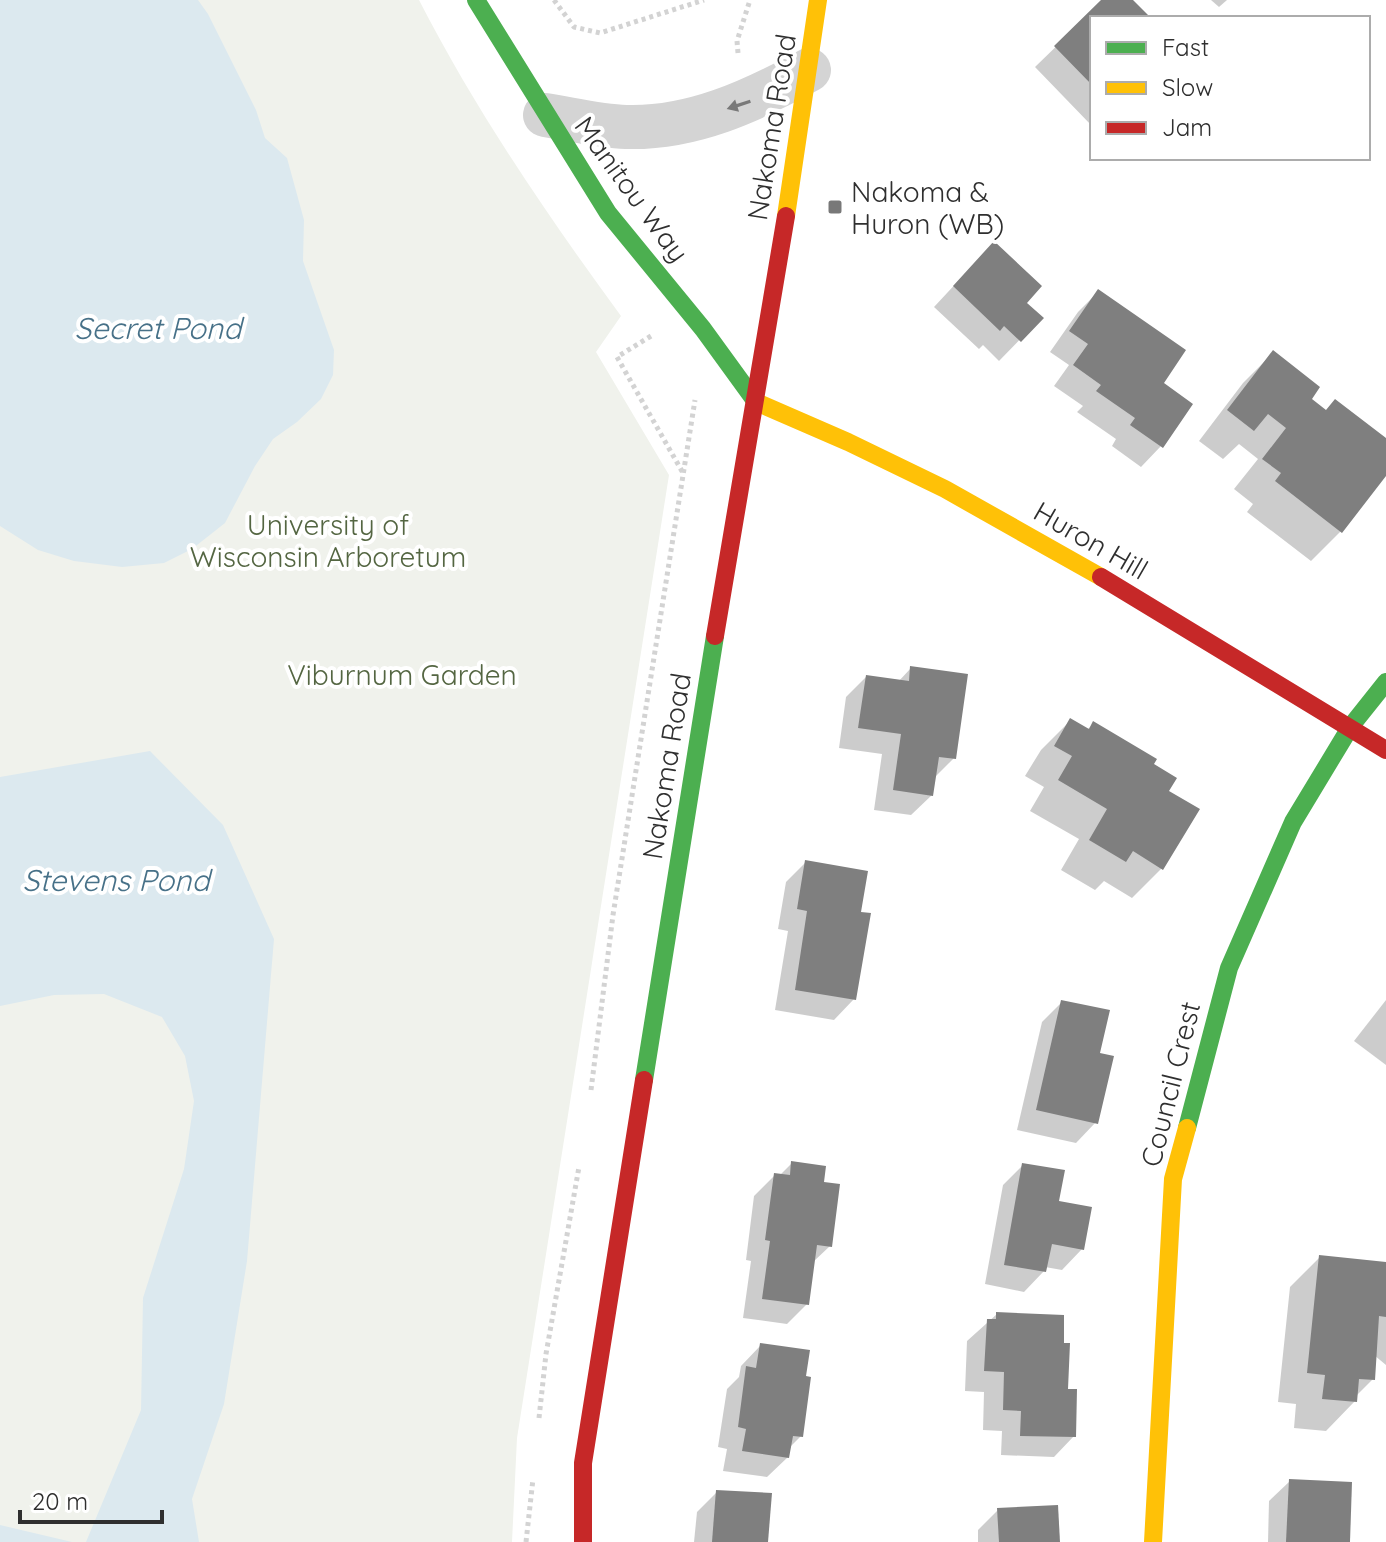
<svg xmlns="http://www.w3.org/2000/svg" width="1386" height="1542" viewBox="0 0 1386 1542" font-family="Quicksand,sans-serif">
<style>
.green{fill:#f0f2ec}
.water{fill:#dce9ef}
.shadow{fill:#0003}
.building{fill:#7f7f7f}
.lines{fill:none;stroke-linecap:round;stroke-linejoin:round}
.path{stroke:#d3d3d3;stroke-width:5;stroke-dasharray:4 4;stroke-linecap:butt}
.street{stroke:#d4d4d4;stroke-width:44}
.fast{stroke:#4caf50;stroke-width:18}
.slow{stroke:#ffc107;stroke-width:18}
.jam{stroke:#c62828;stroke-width:18}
.oneway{fill:#797979}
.poi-dot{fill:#787878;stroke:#fff;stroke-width:3}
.labels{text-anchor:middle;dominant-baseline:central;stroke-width:8;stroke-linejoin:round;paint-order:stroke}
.street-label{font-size:28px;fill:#2f2f2f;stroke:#fff}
.poi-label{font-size:28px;fill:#2f2f2f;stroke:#fff;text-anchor:start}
.park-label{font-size:28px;fill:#546642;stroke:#fff}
.water-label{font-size:30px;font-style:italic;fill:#477188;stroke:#fff}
</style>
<rect width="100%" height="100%" fill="#fff"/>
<path class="green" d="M0,0H419C476,111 547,215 621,316L596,352L669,475L517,1438L512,1542H0Z"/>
<g class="water">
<path d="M0,0H198L208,14L256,110L265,138L287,158L304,220L303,261L334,350L333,375L321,399L297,422L273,439L255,466L225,523L192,549L164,563L122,567L74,561L38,550L0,526Z"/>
<path d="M150,751L223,825L274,939L247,1261L224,1404L192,1499L199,1542H86L141,1410L143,1298L184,1169L194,1101L185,1056L162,1017L104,994L54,995L0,1006V777Z"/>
<path d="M0,1525L72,1542H0Z"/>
</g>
<g class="shadow">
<path d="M1104,0H1130L1146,18H1092V126L1035,67Z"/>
<path d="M1211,0H1227L1219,7Z"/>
<path d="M974,264L1041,318L999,361L983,345L979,349L934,307Z"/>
<path d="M1098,292L1161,383V446L1141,467L1112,446L1116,439L1077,412L1083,406L1054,386L1069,365L1050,352L1078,312Z"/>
<path d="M1273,353L1309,399L1325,412L1386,441V473L1340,532L1311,561L1247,512L1253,504L1234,489L1258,459L1239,444L1223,459L1199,441L1243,383Z"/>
<path d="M911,668L954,758L934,778L932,795L911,815L874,810L882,754L839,748L846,697L866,677L898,682Z"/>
<path d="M1070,721L1087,730L1094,723L1151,765L1166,792L1162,868L1132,898L1104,881L1095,890L1061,870L1079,839L1030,811L1044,787L1025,776L1041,750Z"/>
<path d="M806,862L859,913L854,999L834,1020L775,1010L788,931L778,929L786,882Z"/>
<path d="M1386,1000V1065L1354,1041Z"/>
<path d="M1062,1002L1098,1054L1096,1122L1076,1143L1017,1130L1042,1022Z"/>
<path d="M792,1163L821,1184L830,1246L812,1263L807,1304L787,1324L743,1318L751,1261L746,1260L754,1196L775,1175L779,1176Z"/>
<path d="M1023,1165L1057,1203L1082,1249L1062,1270L1045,1267L1044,1271L1024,1292L985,1284L1003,1185Z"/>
<path d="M1320,1257L1386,1264V1365L1374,1355L1373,1379L1356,1396L1355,1401L1326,1431L1294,1428L1296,1404L1278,1402L1290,1287Z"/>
<path d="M997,1314L1066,1391L1074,1436L1054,1457L1001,1455L1002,1431L983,1430L984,1392L965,1391L967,1341Z"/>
<path d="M761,1345L801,1436L789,1448L788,1457L767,1477L723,1471L727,1449L718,1447L727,1389L739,1377L741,1366Z"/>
<path d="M1290,1481L1348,1542H1268L1269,1501Z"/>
<path d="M717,1492L766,1542H694L697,1512Z"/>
<path d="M998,1510L1058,1542H978V1530Z"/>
</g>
<g class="building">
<path d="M1101,0H1133L1151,18H1092V85L1054,46Z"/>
<path d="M994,241L1042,286L1027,303L1044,318L1021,342L1004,326L1000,331L953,286Z"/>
<path d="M1098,289L1186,350L1164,383L1193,404L1163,448L1130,425L1135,418L1096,391L1101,385L1073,365L1088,344L1069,331Z"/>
<path d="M1273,350L1320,387L1312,399L1326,410L1335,399L1386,438V476L1342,533L1275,481L1281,473L1262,459L1286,428L1268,414L1254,431L1227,410Z"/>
<path d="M910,666L968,674L956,759L939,757L933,796L893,790L901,734L858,728L866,675L909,681Z"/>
<path d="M1070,718L1089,729L1093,721L1157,759L1154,764L1177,778L1169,791L1200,809L1163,870L1133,851L1126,862L1089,840L1107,809L1058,780L1072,756L1054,746Z"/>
<path d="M805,860L868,871L861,912L871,913L856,1000L795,990L807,911L797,909Z"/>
<path d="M1061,1000L1110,1010L1100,1053L1114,1056L1098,1124L1036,1110Z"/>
<path d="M791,1161L826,1166L824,1182L840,1184L832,1247L817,1245L809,1305L762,1299L770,1241L765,1240L774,1173L790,1175Z"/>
<path d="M1022,1163L1065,1170L1059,1201L1092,1207L1084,1250L1052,1244L1046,1272L1004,1265Z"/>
<path d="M1319,1255L1386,1262V1317L1379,1316L1375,1380L1359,1379L1357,1402L1322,1399L1325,1375L1307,1373Z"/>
<path d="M996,1312L1064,1315V1343H1070L1068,1389H1077L1076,1437L1020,1436L1021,1411L1003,1410L1004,1372L984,1371L987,1319H996Z"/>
<path d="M760,1343L810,1350L806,1376L811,1377L803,1437L793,1436L789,1458L742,1451L746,1429L738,1427L746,1366L756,1368Z"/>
<path d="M1289,1479L1352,1482L1350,1542H1286Z"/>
<path d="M716,1490L772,1493L768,1542H712Z"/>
<path d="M1058,1505L1060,1542H999L997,1508Z"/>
</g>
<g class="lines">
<g class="path">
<path d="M554,0L574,27L600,33L704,0"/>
<path d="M738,53L737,41L750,0"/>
<path d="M651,336L617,357L683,473"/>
<path d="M591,1090L613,915L695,400"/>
<path d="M539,1418L546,1354L579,1167"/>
<path d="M526,1542L533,1479"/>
</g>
<path class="street" d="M545,115C571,119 599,126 626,127C692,129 752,101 809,70"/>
<g class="fast">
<path d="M476,0L608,213L703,329L756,402"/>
<path d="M644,1080L715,636"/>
<path d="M1187,1128L1229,968L1293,822L1351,726L1386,682"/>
</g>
<g class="slow">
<path d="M786,216L818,0"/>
<path d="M756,402L848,442L945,489L1101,577"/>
<path d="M1153,1542L1173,1179L1187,1128"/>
</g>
<g class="jam">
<path d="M1101,577L1386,750"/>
<path d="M715,636L786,216"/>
<path d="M583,1542V1463L644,1080"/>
</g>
</g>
<defs><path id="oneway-solid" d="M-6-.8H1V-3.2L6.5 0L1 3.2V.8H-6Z" transform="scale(2)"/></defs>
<use class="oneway" href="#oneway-solid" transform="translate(739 105) rotate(162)"/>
<rect class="poi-dot" x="827" y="199" width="16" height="16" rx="4"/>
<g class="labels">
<g class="street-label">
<text transform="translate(771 127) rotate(-81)">Nakoma Road</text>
<text transform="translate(632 189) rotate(54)">Manitou Way</text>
<text transform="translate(1091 540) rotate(30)">Huron Hill</text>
<text transform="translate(666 766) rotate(-81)">Nakoma Road</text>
<text transform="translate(1170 1084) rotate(-76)">Council Crest</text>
</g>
<g class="poi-label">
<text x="851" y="191">Nakoma &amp;<tspan x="851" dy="32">Huron (WB)</tspan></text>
</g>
<g class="park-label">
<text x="328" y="524">University of<tspan x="328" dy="32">Wisconsin Arboretum</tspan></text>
<text x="402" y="674">Viburnum Garden</text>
</g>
<g class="water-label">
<text x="158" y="328">Secret Pond</text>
<text x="116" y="880">Stevens Pond</text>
</g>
</g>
<rect x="1090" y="16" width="280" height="144" fill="#ffffff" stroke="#acacac" stroke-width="2"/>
<rect x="1106" y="42" width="40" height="12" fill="#4caf50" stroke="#acacac" stroke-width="2"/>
<text x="1162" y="56" font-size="24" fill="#2f2f2f">Fast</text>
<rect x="1106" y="82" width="40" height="12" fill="#ffc107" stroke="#acacac" stroke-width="2"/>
<text x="1162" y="96" font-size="24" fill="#2f2f2f">Slow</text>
<rect x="1106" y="122" width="40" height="12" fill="#c62828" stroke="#acacac" stroke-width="2"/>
<text x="1162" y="136" font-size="24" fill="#2f2f2f">Jam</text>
<path d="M20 1510v12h142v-12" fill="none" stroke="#2f2f2f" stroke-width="4"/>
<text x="32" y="1510" font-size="24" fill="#2f2f2f" stroke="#ffffff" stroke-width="6" paint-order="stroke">20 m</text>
</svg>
